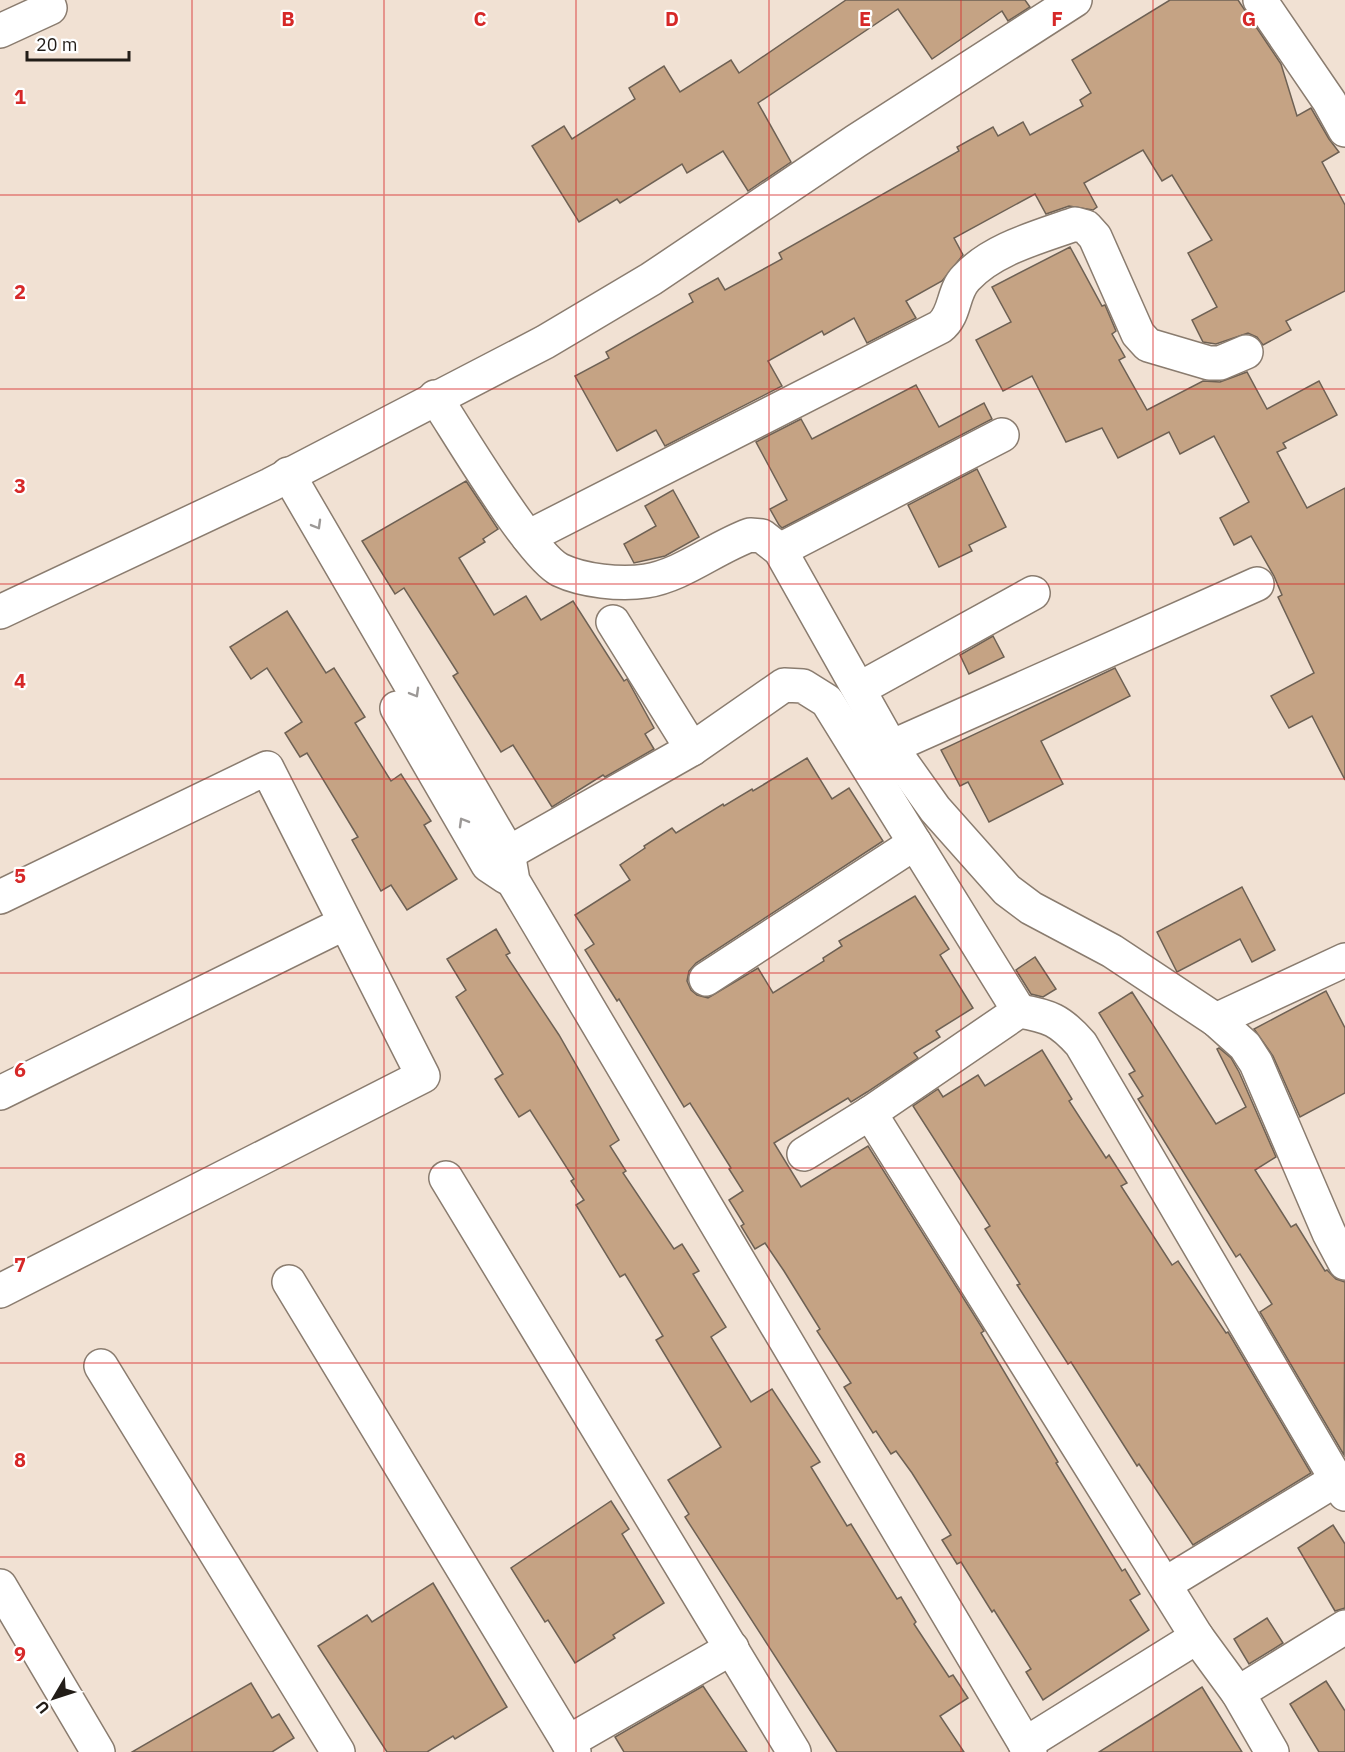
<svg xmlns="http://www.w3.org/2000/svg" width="1345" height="1752" viewBox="0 0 1345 1752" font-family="'IBM Plex Sans',sans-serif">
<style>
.building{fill:#c5a384;stroke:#6e6154;stroke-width:1.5}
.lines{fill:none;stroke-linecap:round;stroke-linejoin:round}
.street-casing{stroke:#8a7c6f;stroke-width:36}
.street{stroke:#fff;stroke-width:33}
.oneway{stroke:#9c9997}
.grid{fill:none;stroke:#d62828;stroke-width:1.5;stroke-opacity:0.55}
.grid-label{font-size:20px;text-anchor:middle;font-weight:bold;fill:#d62828;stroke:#fff;stroke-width:4.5;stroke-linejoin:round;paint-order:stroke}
</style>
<rect width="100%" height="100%" fill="#f1e1d3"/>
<g class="building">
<path d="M846,0H1025L1030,7L1008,21L1002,11L932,59L898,9L758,103L791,162L748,191L723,151L687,173L682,164L620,203L617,199L579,222L532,146L564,126L572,139L635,99L629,88L664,66L680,92L731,60L739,73Z"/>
<path d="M1170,0H1238L1281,64L1297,116L1311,108L1329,139L1339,152L1322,162L1345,205V291L1286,321L1291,330L1263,345L1257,337L1248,333L1216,344L1203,342L1192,320L1217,307L1188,253L1212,240L1172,175L1162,181L1143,150L1084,183L1097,207L1093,210L1069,206L1046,214L1035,194L954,238L963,255L942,281L906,301L916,318L867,343L854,318L824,335L822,331L768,361L782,386L665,446L656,430L617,451L575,376L609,358L606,352L693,302L689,294L718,278L725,290L782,259L779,253L959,151L957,147L993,127L998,136L1023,122L1030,135L1083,106L1080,100L1091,93L1072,60Z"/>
<path d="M1070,247L1102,306L1105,305L1116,331L1112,334L1125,357L1119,360L1147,410L1203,381L1220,382L1247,372L1267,409L1319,381L1337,415L1283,443L1286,448L1277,452L1307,508L1345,488V780L1312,716L1289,728L1271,696L1314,673L1278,597L1282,595L1274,576L1251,536L1234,545L1220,518L1249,502L1214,436L1180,454L1169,432L1118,458L1102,428L1066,442L1032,376L1003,391L976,340L1011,322L992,287Z"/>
<path d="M916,385L939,427L984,403L992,419L782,528L779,525L770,509L787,500L756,442L801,419L812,439Z"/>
<path d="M977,469L1006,527L969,545L972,551L939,567L908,505Z"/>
<path d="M466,481L498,529L483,539L485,542L459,558L494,615L526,596L541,620L573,601L624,681L627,679L654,728L645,734L654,749L605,777L603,775L552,807L513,745L501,752L453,676L458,673L404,588L395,594L362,541Z"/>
<path d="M673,490L699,537L665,556L634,563L624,544L656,526L645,506Z"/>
<path d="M287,611L326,673L334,668L365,717L355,723L391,781L401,774L431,821L424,825L457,879L407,910L391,885L381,891L352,840L358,837L307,753L300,757L285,733L302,722L267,668L251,679L230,647Z"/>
<path d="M993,636L1004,657L969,674L960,655Z"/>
<path d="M1115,668L1130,696L1041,741L1063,784L989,822L968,782L960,786L941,750Z"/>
<path d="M807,758L832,799L849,788L883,841L696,963L689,971L687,981L691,990L697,995L708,998L758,968L773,993L824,961L823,958L842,946L839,941L915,896L949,949L940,955L973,1008L936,1031L940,1037L914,1053L918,1058L867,1092L851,1102L848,1098L774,1143L801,1187L868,1146L984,1331L981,1333L1058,1462L1056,1463L1122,1571L1125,1569L1140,1594L1130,1600L1149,1630L1043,1700L1026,1672L1031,1669L994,1610L992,1612L961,1562L957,1564L942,1540L951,1535L912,1473L896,1451L891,1454L876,1431L873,1433L844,1387L851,1383L817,1331L820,1329L784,1271L765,1243L755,1249L741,1226L744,1224L729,1200L743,1191L729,1169L731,1168L690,1103L684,1107L619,999L617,1001L585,950L594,944L575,915L630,880L620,865L645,848L644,846L672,828L676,833L723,804L724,806L752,789L753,791Z"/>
<path d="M1242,887L1275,950L1252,962L1240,939L1177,972L1157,932Z"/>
<path d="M496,929L510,953L506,955L559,1035L619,1140L610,1146L626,1171L623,1173L674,1249L682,1244L699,1271L693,1274L726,1327L711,1337L751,1402L772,1389L820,1462L811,1467L847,1526L851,1524L897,1599L901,1597L916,1622L914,1624L949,1677L953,1675L968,1698L940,1716L964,1752H837L685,1517L689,1514L668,1480L721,1447L656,1340L663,1336L625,1274L620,1277L576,1205L584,1200L571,1181L574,1179L530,1110L519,1117L495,1079L503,1074L456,997L466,990L447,959Z"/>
<path d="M1035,957L1056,989L1043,997L1031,994L1016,970Z"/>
<path d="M1326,991L1345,1028V1093L1300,1117L1273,1056L1254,1029Z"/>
<path d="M1132,992L1216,1124L1246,1107L1217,1049L1219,1048L1231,1058L1239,1072L1276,1157L1255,1170L1291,1227L1296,1224L1325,1271L1327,1270L1336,1279L1345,1282L1344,1455L1260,1312L1272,1304L1240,1254L1236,1257L1138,1099L1143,1096L1129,1074L1135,1071L1099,1013Z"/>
<path d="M1042,1050L1072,1099L1069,1101L1106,1158L1109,1155L1127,1183L1121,1186L1172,1265L1178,1261L1226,1333L1228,1332L1311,1473L1193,1545L1139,1464L1137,1466L1071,1362L1068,1364L1017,1285L1020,1284L985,1229L990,1226L913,1106L938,1089L943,1097L978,1075L985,1086Z"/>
<path d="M611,1501L629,1529L622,1534L664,1603L613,1635L615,1638L575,1663L548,1620L545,1622L511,1568Z"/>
<path d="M1333,1525L1345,1544V1608L1335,1611L1298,1548Z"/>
<path d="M433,1583L507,1707L455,1739L453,1736L427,1752H387L318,1646L367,1615L372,1622Z"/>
<path d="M1267,1618L1283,1643L1249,1664L1234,1639Z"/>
<path d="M1326,1681L1345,1711V1752H1319L1290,1704Z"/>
<path d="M251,1683L272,1718L279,1714L294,1738L272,1752H132Z"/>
<path d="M703,1686L747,1752H624L615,1737Z"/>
<path d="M1202,1687L1242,1752H1099L1147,1722Z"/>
</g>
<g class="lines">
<g class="street-casing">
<g id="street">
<path d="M1260,0L1329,101L1345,130"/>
<path d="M0,31L50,8L47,0"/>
<path d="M435,397C457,430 531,556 560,570C583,581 621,585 646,581C683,575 714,548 750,535L762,536L780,550L891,747L935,809L1007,890L1031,908L1112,951L1216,1020L1245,1046L1256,1063L1329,1233L1345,1263"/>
<path d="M288,474L508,852L513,881L1030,1752"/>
<path d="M528,537L940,327C956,315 952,292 966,278C992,249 1039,237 1075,224L1086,227L1095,237L1138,334L1148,345L1209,363H1220L1246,352"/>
<path d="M780,550L1002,435"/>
<path d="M0,612L270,485L545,342L651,279L856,141L1075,0"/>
<path d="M613,622L692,749"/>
<path d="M859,689L1033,593"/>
<path d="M397,708L488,865L506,877"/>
<path d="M891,747L1257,584"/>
<path d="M489,864L692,749L784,685L803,686L827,701L1019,1011"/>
<path d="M0,897L267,768L423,1076L0,1291"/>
<path d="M706,979L915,843"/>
<path d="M1216,1020L1345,960"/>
<path d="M0,1093L345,923"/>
<path d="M870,1113L1197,1637L1238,1693L1272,1752"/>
<path d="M804,1154L870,1113L1019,1011C1049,1016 1060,1020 1081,1044L1345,1494"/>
<path d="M446,1178L794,1752"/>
<path d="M289,1282L574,1752"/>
<path d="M101,1366L338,1752"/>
<path d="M1165,1584L1336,1480"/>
<path d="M0,1586L98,1752"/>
<path d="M1238,1693L1345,1627"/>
<path d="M568,1742L732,1648"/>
<path d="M1025,1744L1197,1637"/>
</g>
</g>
<use href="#street" class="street"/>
</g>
<defs><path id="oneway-chevron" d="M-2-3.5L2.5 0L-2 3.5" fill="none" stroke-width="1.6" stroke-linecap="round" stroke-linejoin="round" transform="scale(1.5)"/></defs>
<g class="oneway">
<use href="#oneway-chevron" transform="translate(317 525) rotate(60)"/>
<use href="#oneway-chevron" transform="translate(415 693) rotate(60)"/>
<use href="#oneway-chevron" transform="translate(463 822) rotate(-120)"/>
</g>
<path class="grid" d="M192,0V1752M384,0V1752M576,0V1752M769,0V1752M961,0V1752M1153,0V1752M0,195H1345M0,389H1345M0,584H1345M0,779H1345M0,973H1345M0,1168H1345M0,1363H1345M0,1557H1345"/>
<g class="grid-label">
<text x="288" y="26">B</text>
<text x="480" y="26">C</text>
<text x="672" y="26">D</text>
<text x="865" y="26">E</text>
<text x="1057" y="26">F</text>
<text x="1249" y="26">G</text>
<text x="20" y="104">1</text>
<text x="20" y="299">2</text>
<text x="20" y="493">3</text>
<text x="20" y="688">4</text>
<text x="20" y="883">5</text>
<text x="20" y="1077">6</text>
<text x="20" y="1272">7</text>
<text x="20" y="1467">8</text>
<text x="20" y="1661">9</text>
</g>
<g transform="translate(54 1698) rotate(231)" stroke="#ffffff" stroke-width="4.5" paint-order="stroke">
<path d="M0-4.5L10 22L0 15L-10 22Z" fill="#221d18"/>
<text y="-9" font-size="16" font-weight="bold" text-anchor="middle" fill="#221d18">U</text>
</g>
<path d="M27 51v9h102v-9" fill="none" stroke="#221d18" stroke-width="3"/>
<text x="36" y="51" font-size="18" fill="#221d18" stroke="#ffffff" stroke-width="4.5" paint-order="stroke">20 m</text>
</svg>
